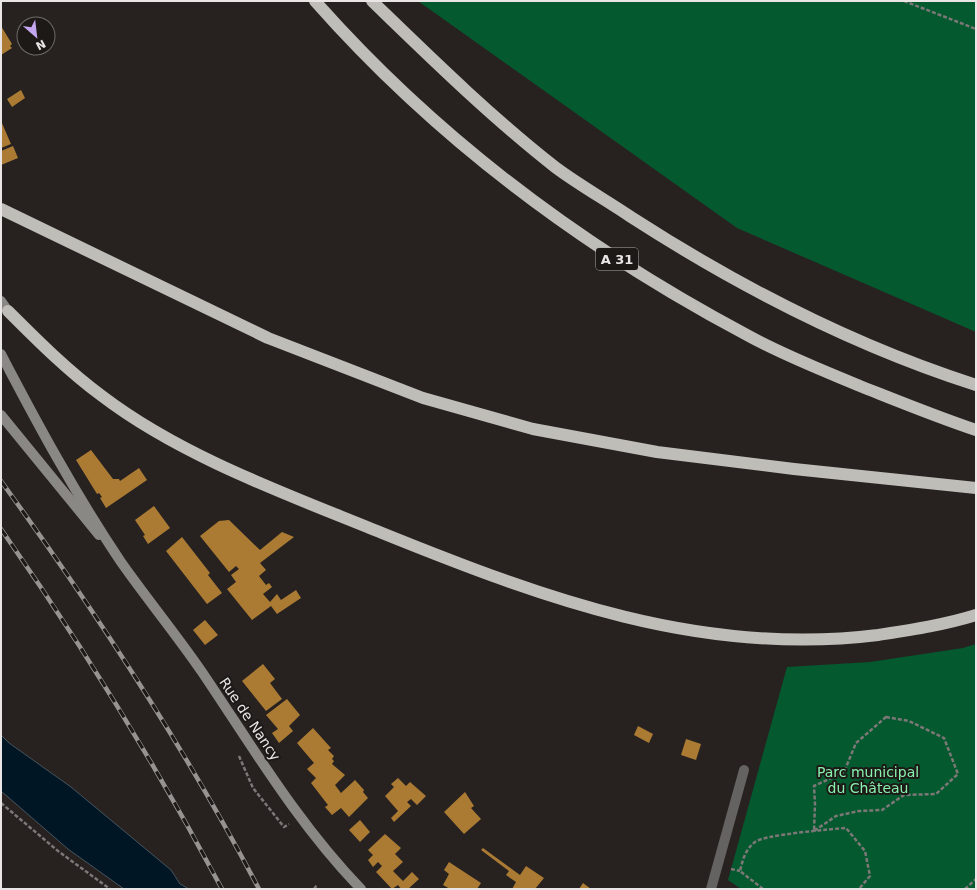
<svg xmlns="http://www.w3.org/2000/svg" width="977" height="890" viewBox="0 0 977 890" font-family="'DejaVu Sans',sans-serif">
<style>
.green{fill:#05592f}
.water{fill:#001624;stroke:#46545e}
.building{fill:#ab7b34}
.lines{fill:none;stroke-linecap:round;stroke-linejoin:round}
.path{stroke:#7c7877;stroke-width:2.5;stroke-dasharray:4 2;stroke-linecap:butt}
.minor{stroke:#646361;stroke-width:10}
.secondary{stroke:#898884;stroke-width:10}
.motorway{stroke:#bfbdb8;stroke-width:12}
.rail-casing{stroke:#979391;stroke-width:4.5}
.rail{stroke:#1d1917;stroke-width:3;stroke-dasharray:9;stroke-linecap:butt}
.labels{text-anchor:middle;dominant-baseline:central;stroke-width:4;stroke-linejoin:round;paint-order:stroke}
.shield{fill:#1d1917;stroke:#aca8a7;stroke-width:1}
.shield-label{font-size:13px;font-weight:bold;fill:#e9e6e5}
.street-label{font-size:14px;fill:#e9e6e5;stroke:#1d1917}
.park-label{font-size:14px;fill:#89f1ad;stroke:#1d1917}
</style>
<rect width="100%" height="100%" fill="#272220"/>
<g class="green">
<path d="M418,1H976V332L737,228Z"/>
<path d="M976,644V889H741L728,880L787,667L870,662L963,648Z"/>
</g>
<path class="water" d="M1,735L9,743L71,787L171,870L180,884L189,889H124L68,849L1,791Z"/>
<g class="building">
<path d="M1,26L12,44L10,46L12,48L1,55Z"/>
<path d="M21,90L25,98L12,107L7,99Z"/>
<path d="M1,121L11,144L1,148Z"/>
<path d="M13,146L18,158L1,165V151Z"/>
<path d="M91,450L113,479H119L120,481L139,468L147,480L106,508L100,498L102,497L99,493L97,494L76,460Z"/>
<path d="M154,506L170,528L148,544L143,536L145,535L135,520Z"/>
<path d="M229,520L260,550L282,532L294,537L260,563L266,570L259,576L266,585L269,583L272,587L263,594L270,602L277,594L281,600L296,590L301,598L277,614L271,606L252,620L227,589L236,582L231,575L239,569L236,566L229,572L200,536L219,521Z"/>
<path d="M182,537L210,573L208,575L222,593L207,604L166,551Z"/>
<path d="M205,620L218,635L205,645L193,630Z"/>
<path d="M263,664L275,679L270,683L282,699L266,711L242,681Z"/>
<path d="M287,699L300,715L289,726L293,731L279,743L272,733L278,729L266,715Z"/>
<path d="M638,726L653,734L649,743L634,735Z"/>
<path d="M313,728L331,748L328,750L334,756L332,759L334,761L332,764L345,775L335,785L341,793L355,780L364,790L363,792L368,798L349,817L341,808L332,815L325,807L328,805L311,783L316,778L307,769L314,763L297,743Z"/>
<path d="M686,739L701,744L696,760L681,755Z"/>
<path d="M398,778L406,786L410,782L426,796L417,805L411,799L407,802L411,806L394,822L391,818L398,811L385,796L394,787L391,784Z"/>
<path d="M465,792L474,806L471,808L481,819L464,834L444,812Z"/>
<path d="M360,820L370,832L360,842L349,830Z"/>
<path d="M385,834L401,848L395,854L403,862L393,871L403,881L412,872L419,879L408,889H401L398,885L392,889L376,872L382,866L378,862L373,867L368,860L373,855L368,850Z"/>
<path d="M483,848L520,875L526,866L544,878L535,889H512L516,882L506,875L509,871L481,850Z"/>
<path d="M449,862L481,883L477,889H450L443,885L449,874L444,870Z"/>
<path d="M583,883L591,889H579Z"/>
</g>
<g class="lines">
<g class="path">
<path d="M904,1L976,29"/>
<path d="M886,717L909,721L944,738L958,774L936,794L904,795L882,810L859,811L836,816L814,831L815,804L814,786L844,772L856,743Z"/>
<path d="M239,756L253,788L284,827L289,824"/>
<path d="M1,803L58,851L110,889"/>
<path d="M731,869L740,871"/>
<path d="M314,889L317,885"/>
<path d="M763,889L740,871C743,859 745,850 755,842C762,835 832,829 846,828L865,851L870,876L859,889"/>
<path d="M965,889L976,879"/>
</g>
<path class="minor" d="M711,889L744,770"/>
<g class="secondary">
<path d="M1,301L8,311"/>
<path d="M1,354C38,425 76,495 121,562C147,599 176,634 202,672C252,746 298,824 361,889"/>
<path d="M1,415L99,535"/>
</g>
<g class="motorway">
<path d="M315,1C437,139 585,249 747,335C783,355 822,370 860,386C898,401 937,417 976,430"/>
<path d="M372,1C431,58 490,116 555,167C579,185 606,200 631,217C738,286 854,346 976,385"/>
<path d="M1,209L268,338L423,398L533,429L657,452L794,469L976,488"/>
<path d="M8,311C38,341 68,371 102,396C182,457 289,495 382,533C543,598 701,657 878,635C910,630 944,625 976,615"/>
</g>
<g class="rail-casing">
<g id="rail">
<path d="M1,481C96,612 184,746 259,889"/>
<path d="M1,529C82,645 156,765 222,889"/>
</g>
</g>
<use href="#rail" class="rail"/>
</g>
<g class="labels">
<rect class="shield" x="596" y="248" width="42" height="22" rx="3"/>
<g class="shield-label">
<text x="617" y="259">A 31</text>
</g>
<g class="street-label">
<text transform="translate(250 719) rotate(56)">Rue de Nancy</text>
</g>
<g class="park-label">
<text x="868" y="772">Parc municipal<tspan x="868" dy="16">du Château</tspan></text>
</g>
</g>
<rect width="977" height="890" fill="none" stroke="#e9e6e5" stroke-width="4"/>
<g transform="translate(36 36) rotate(152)"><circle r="19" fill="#1d1917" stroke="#6f6b69"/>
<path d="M0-3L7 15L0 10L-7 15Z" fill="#c5a7f1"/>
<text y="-6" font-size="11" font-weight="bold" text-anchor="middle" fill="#e9e6e5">N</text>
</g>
</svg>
